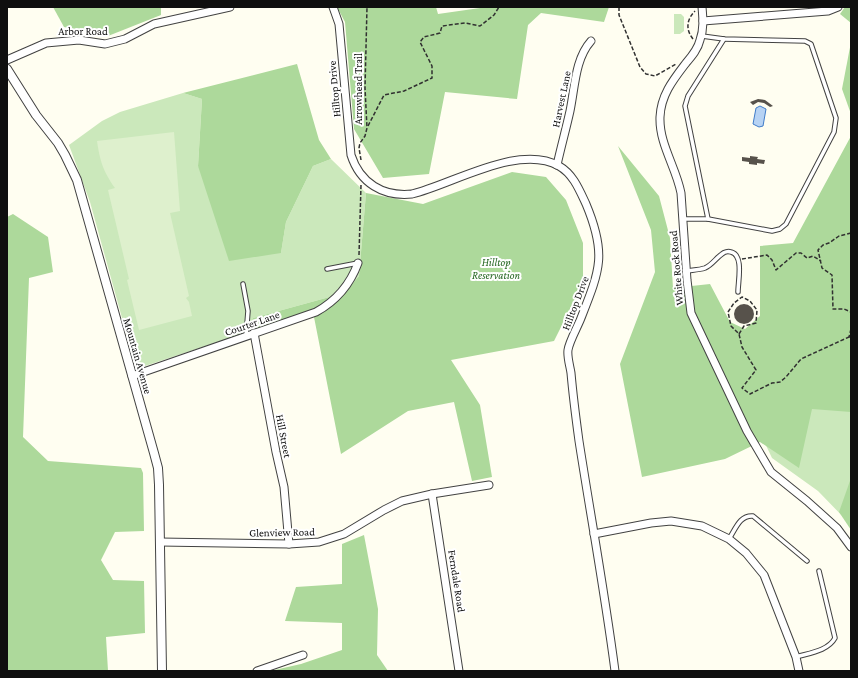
<svg xmlns="http://www.w3.org/2000/svg" width="858" height="678" viewBox="0 0 858 678" font-family="'Crimson Pro',serif">
<style>
.green{fill:#cbe8bb}
.forest{fill:#add99b}
.pitch{fill:#def0cd}
.water{fill:#b7d3f4;stroke:#407cc9}
.building{fill:#57524b}
.lines{fill:none;stroke-linecap:round;stroke-linejoin:round}
.service-casing{stroke:#424242;stroke-width:5.5}
.minor-casing{stroke:#424242;stroke-width:9}
.tertiary-casing{stroke:#424242;stroke-width:10}
.path{stroke:#313131;stroke-width:1.5;stroke-dasharray:4 2;stroke-linecap:butt}
.service{stroke:#fff;stroke-width:3.5}
.minor{stroke:#fff;stroke-width:7}
.tertiary{stroke:#fff;stroke-width:8}
.labels{text-anchor:middle;dominant-baseline:central;stroke-width:4;stroke-linejoin:round;paint-order:stroke}
.street-label{font-size:11px;fill:#0f0f0f;stroke:#fff}
.park-label{font-size:11px;font-style:italic;fill:#236520;stroke:#fff}
</style>
<rect width="100%" height="100%" fill="#fffef1"/>
<g class="green">
<path d="M674,14H681L684,17V31L680,34H674Z"/>
<path d="M183,93L202,99L198,166L281,253L286,222L313,166L331,159L366,193L359,276L344,293L253,318L254,330L139,368L135,365L90,202L69,145L102,121L120,112Z"/>
<path d="M851,136V525L818,491L772,458L751,414L849,166Z"/>
</g>
<g class="forest">
<path d="M53,7H161V15L108,36L64,27Z"/>
<path d="M337,7H436L438,14L487,7H609L604,22L541,13L528,25L517,99L445,92L429,174L383,178L354,129L345,22Z"/>
<path d="M845,7H851V23L840,14Z"/>
<path d="M851,42V114L842,89Z"/>
<path d="M297,64L319,140L331,159L313,166L286,222L281,253L229,261L198,166L202,99L183,93Z"/>
<path d="M851,136V412L812,409L799,468L760,442L725,459L642,477L620,364L655,272L651,230L618,146L659,196L670,238L673,288L710,284L730,322L745,329L760,316V246L793,243Z"/>
<path d="M512,172L546,177L566,200L583,243V283L554,341L451,360L480,405L492,477L472,481L454,402L408,411L341,454L313,312L254,330L253,318L344,293L359,276L366,193L423,204Z"/>
<path d="M13,214L48,237L53,272L29,278L23,437L48,461L141,468L143,473L144,531L115,532L101,560L113,580L144,581L145,633L106,637L108,671H7V217Z"/>
<path d="M851,478V530L839,512Z"/>
<path d="M364,535L378,609L377,655L388,671H270L301,664L342,650V623L285,621L296,587L342,584V544Z"/>
</g>
<path class="pitch" d="M174,132L180,211L170,213L189,296L186,298L189,302L192,316L139,330L127,280L129,279L108,190L115,188C103,171 100,161 97,141Z"/>
<path class="water" d="M760,106L766,109L763,126L759,127L753,124L756,108Z"/>
<g class="building">
<path d="M758,99L765,100L773,106L770,107L764,103L758,102L753,105L750,102Z"/>
<path d="M750,156L758,157L757,159L765,160L764,164L757,163V165L749,164V162L742,161V157L750,158Z"/>
<circle cx="744" cy="314" r="10"/>
</g>
<g class="lines">
<g class="service-casing">
<g id="service">
<path d="M683,219H708L772,231L780,229L786,224L834,132L836,118L811,44L805,41L724,39L702,36"/>
<path d="M708,219L685,106L688,96L724,39"/>
<path d="M327,269L358,263"/>
<path d="M686,271C692,270 699,270 705,268C712,265 716,258 722,254C724,252 728,251 731,252C744,255 738,281 738,292"/>
<path d="M243,284L248,311L246,336"/>
<path d="M729,539C736,528 740,515 753,516L807,561"/>
<path d="M796,657C809,653 828,651 835,638L819,571"/>
</g>
</g>
<g class="minor-casing">
<g id="minor">
<path d="M333,7L339,24L351,155C360,183 383,197 412,194C453,184 519,143 559,166C573,174 579,189 586,204C607,254 600,270 581,318C578,326 569,342 568,350C567,357 570,366 571,373C573,396 576,419 579,441C591,518 605,594 615,671"/>
<path d="M702,7C703,18 704,29 700,40C698,49 692,56 686,63C673,80 661,95 660,117C659,144 676,167 681,193L687,280L691,313L747,431L771,472L807,501L837,528L851,547"/>
<path d="M703,21L828,11L838,7"/>
<path d="M7,60L46,43L79,40L105,44L125,39L154,24L230,7"/>
<path d="M557,165C561,147 566,129 570,111C575,87 575,59 591,41"/>
<path d="M254,333L276,452L284,487L289,544"/>
<path d="M132,376L316,312C336,301 350,285 358,263"/>
<path d="M432,494L459,671"/>
<path d="M594,534L651,523L671,521L702,526L729,539L746,553L764,575L796,657L799,671"/>
<path d="M160,542L289,544L319,542L344,534L384,510L402,501L432,494L489,485"/>
<path d="M257,671L303,655"/>
</g>
</g>
<g class="tertiary-casing">
<path id="tertiary" d="M7,69L36,115L58,143L65,155L77,180L154,453L158,468L159,485L162,671"/>
</g>
<g class="path">
<path d="M619,7V15L640,67L646,74L655,76L676,64"/>
<path d="M693,39C685,29 687,19 695,11"/>
<path d="M368,126L384,95L404,91L432,78V66L420,42L424,37L440,33L442,26L465,23L480,26L494,15L499,7"/>
<path d="M361,160L359,148L360,143L365,136L367,128L365,88L367,7"/>
<path d="M851,233L839,236L829,243L823,245L818,250L822,268L832,275L833,309H844L851,312"/>
<path d="M359,255L361,185"/>
<path d="M742,259L767,255L772,260L776,270L796,253H801L807,258L813,256L821,261"/>
<path d="M851,329L849,337H851"/>
<path d="M739,334L744,326L756,323L757,310L750,301L742,297L734,303L728,312L731,326L739,334L742,347L756,370L742,388L750,394L772,383L780,382L786,377L801,359L849,337"/>
</g>
<use href="#service" class="service"/>
<use href="#minor" class="minor"/>
<use href="#tertiary" class="tertiary"/>
</g>
<g class="labels">
<g class="street-label">
<text x="83" y="31">Arbor Road</text>
<text transform="translate(334 89) rotate(-95)">Hilltop Drive</text>
<text transform="translate(358 89) rotate(-90)">Arrowhead Trail</text>
<text transform="translate(561 99) rotate(-78)">Harvest Lane</text>
<text transform="translate(676 268) rotate(-95)">White Rock Road</text>
<text transform="translate(575 303) rotate(-69)">Hilltop Drive</text>
<text transform="translate(252 323) rotate(-19)">Courter Lane</text>
<text transform="translate(138 356) rotate(74)">Mountain Avenue</text>
<text transform="translate(284 436) rotate(79)">Hill Street</text>
<text transform="translate(282 532) rotate(-1)">Glenview Road</text>
<text transform="translate(457 581) rotate(81)">Ferndale Road</text>
</g>
<g class="park-label">
<text x="496" y="262">Hilltop<tspan x="496" dy="13">Reservation</tspan></text>
</g>
</g>
<rect width="858" height="678" fill="none" stroke="#0f0f0f" stroke-width="16"/>
</svg>
